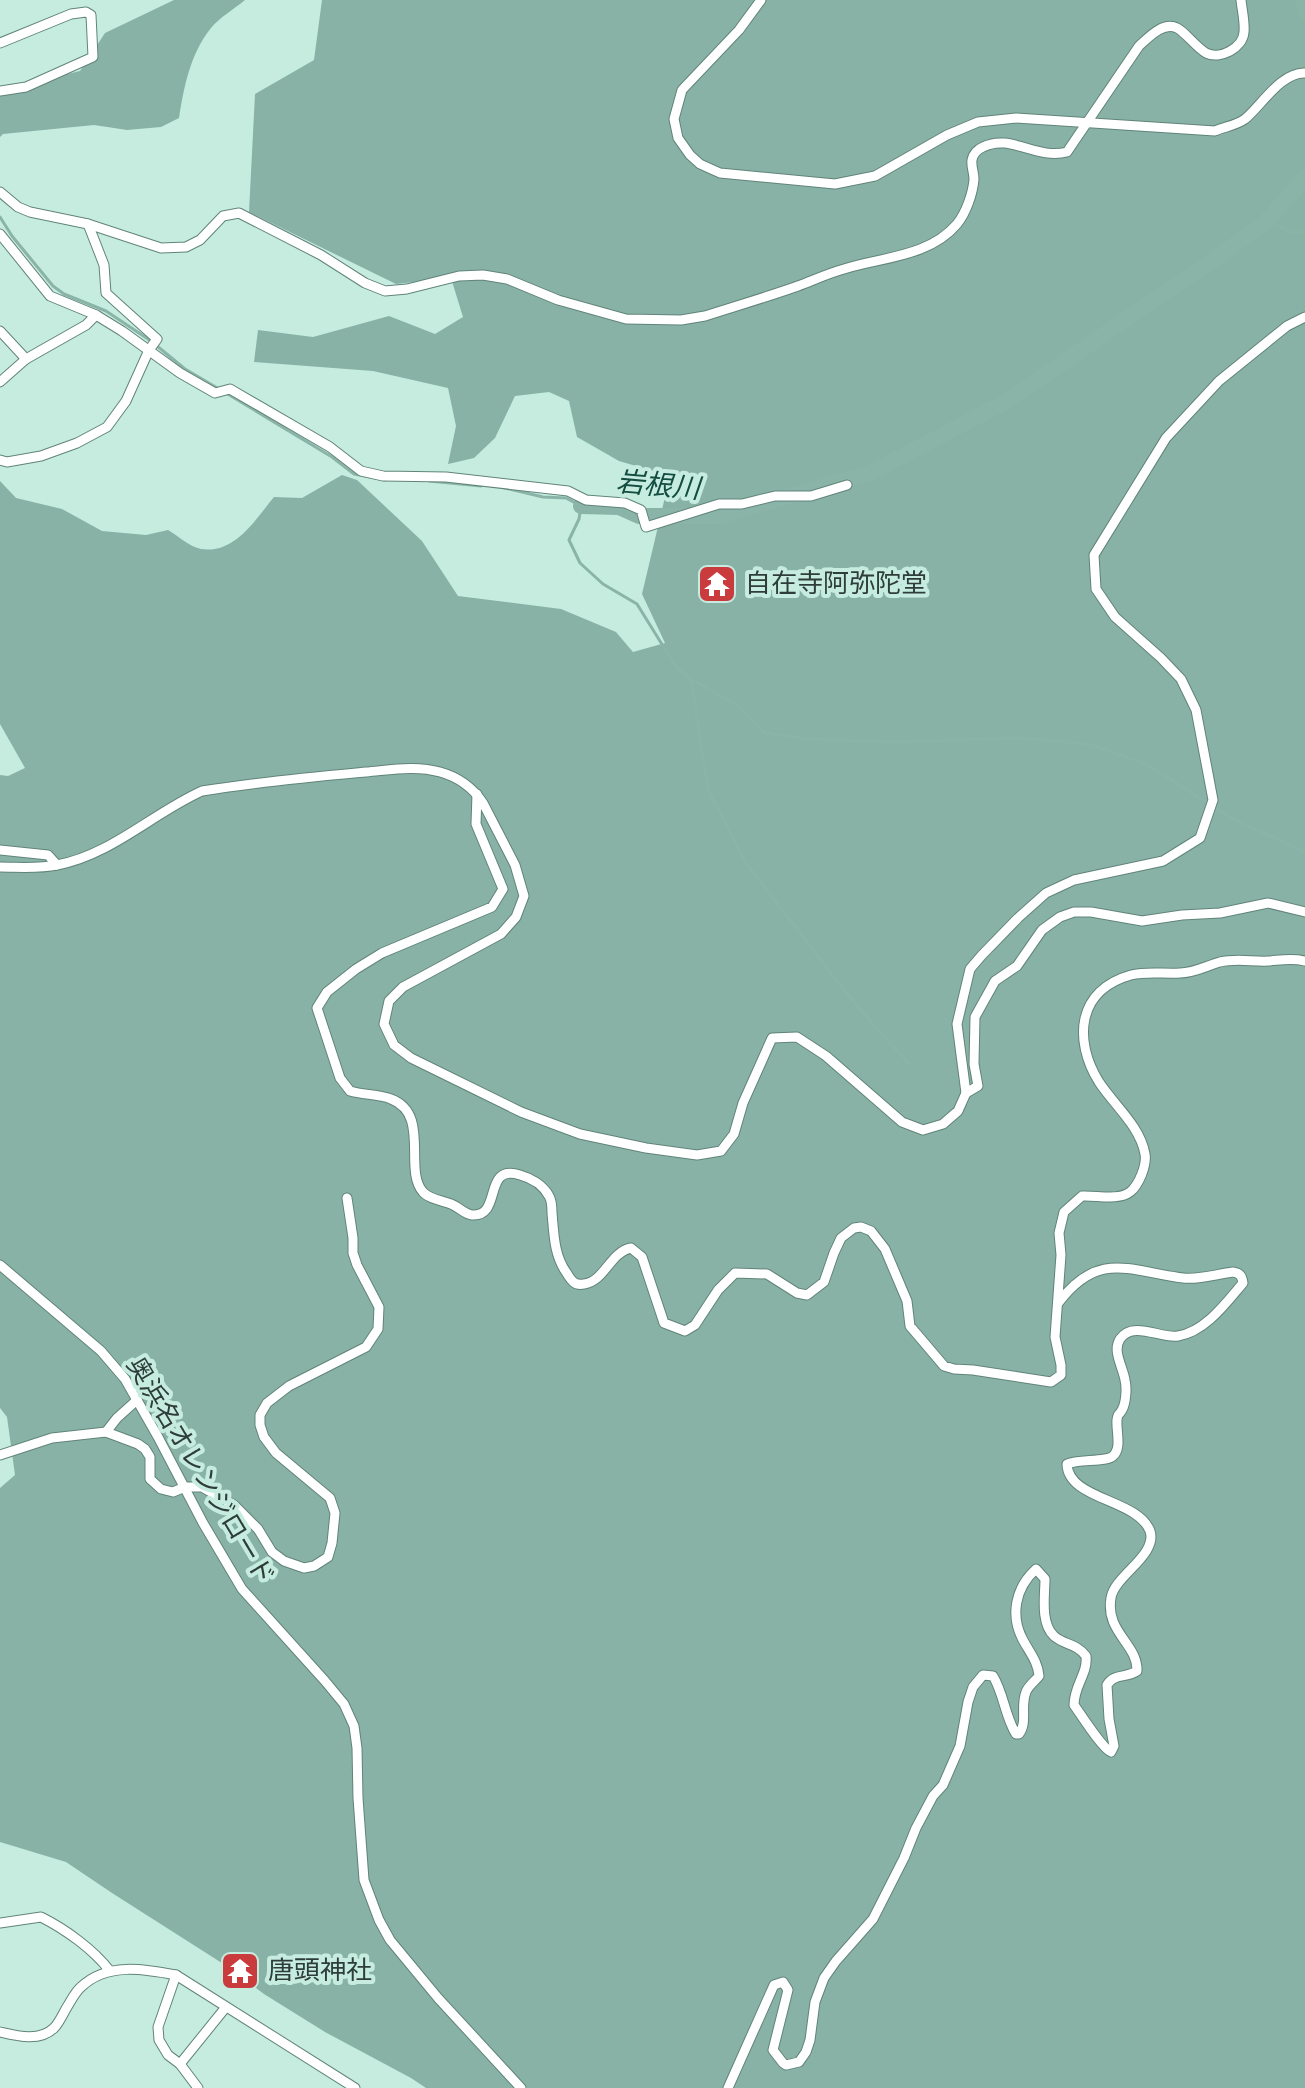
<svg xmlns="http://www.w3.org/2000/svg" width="1305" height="2088" viewBox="0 0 1305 2088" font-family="Spectral,'Noto Sans JP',serif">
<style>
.forest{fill:#88b2a5}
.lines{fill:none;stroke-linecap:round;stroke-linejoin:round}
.stream{stroke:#8ab4a7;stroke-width:3}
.river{stroke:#8ab4a7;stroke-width:16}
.minor-casing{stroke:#61847a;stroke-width:11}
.minor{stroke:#fff;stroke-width:9}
.labels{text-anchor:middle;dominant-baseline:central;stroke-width:8;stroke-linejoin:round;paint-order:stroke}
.poi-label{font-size:26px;fill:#2e3d39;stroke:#c6ece0;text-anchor:start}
.street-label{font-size:26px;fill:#2e3d39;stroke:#c6ece0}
.water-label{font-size:28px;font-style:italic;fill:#124d40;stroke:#c6ece0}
</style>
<rect width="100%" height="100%" fill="#c6ece0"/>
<g class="forest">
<path d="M174,0H245C234,9 219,18 211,28C190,54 184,87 179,118L161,127L127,130L94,125L3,134L0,137V90L80,71L105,33Z"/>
<path d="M322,0H1305V2088H426L411,2078L325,2032L264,1994L225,1965L112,1893L66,1862L0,1842V1488L15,1475L7,1417L0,1408V775L8,776L25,768L0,724V481L16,498L62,509L102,531L146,535L168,530C177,535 190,547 201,549C235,554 255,520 274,497L302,498L342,475L357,480L422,541L458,596L561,609L616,632L633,652L665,643L642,594L670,476L619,461L577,437L569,401L549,392L515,396L495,438L474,458L448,464L456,426L448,388L373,371L254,362L258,330L313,337L389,316L435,334L463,317L451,278L396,284L249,212L255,94L314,60Z"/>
</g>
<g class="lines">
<g class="stream">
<path d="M0,217L12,236L53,286L64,294L106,311L151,341"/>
<path d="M1268,220L1292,233L1305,232"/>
<path d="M157,346L185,369L219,389"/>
<path d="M226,393L332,457L354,474L385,480"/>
<path d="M429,481L481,486"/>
<path d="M505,488L543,497L566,498L581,506L579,519L569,540L580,563L603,584L637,604L676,667L691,679L738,706L765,733L807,739L896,742L1020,738L1089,744L1146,764L1208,803"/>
<path d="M691,679L708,790L746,863L844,990L882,1035L909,1063"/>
<path d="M1214,807L1233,819L1305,852"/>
</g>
<g class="river">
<path d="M1304,0L1305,11"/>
<path d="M581,506L619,507L639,516H720L870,473L1003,403L1174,287L1263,225L1305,178"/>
</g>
<g class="minor-casing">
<g id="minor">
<path d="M761,0L739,30L682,90L674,119L678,138L690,155L700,164L720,173L835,184L875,176L947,135L978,122L1016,118L1215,131C1224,127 1237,125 1245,119C1261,106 1281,72 1305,73"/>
<path d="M0,43L71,14L86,12L91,15L93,57L26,87L0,91"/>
<path d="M0,192L18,207L30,212L88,224L161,248L186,247L200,240L223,216L239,213L321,255L365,283L385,291L407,289L459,276L483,275L507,279L558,300L626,319L681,320L705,316C736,306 767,297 798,286C814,280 829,273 844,269C882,257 929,257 957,224C966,213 973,193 974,179C974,173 971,166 972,160C973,154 978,149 983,147C1010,133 1036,160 1067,152L1139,46C1148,38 1163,21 1177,28C1184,31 1196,47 1206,53C1220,60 1243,48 1244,32C1245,22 1242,10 1241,0"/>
<path d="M0,234L50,296L96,315L122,331L180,373L215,393L230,389L330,447L361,471L383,476L446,477L568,491L586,500L625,503L641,510L646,527L719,504H742L775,496H811L847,485"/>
<path d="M0,331L26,359"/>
<path d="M0,382L26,359L86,325L96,315"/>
<path d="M0,460L7,462L41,456L77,443L107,427L126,401L149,350L157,339L106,293L104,265L88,224"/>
<path d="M477,794L476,824L503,889L492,907L382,953L356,969L327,992L317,1008L340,1078L350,1091C363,1095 379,1094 391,1099C431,1114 403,1170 423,1192C429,1199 443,1201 451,1204C459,1207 464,1214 472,1215C503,1217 482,1163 520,1175C531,1178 543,1185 549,1196C552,1201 552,1207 552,1213C554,1234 554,1255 566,1272C571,1280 574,1286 584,1284C605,1281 610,1252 631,1248L642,1257L664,1323L685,1331L695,1325L718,1290L735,1273L767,1274L797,1293L807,1295L824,1282L834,1253L841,1238L854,1228L861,1227L871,1231L885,1249L907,1301L910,1326L944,1366L954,1369L973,1370L1051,1382L1061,1375V1365L1055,1337L1061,1255L1059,1233L1064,1212L1082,1196C1096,1195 1118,1201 1130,1192C1139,1185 1147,1165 1145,1154C1140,1126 1114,1105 1099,1082C1073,1040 1077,990 1131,975C1147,971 1163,974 1180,973C1194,973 1206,966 1220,962C1237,958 1253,962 1269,961C1282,960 1292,958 1305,961"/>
<path d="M0,850L48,855L57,865"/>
<path d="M0,867C18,867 38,869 57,865C111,855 153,813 202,791C256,782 312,777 366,772C390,770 416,765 440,772C458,777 473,788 483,803L515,865L524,896L516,917L501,934L403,987L389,1001L384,1024L394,1045L411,1058L521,1112L580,1134L646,1148L697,1155L721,1151L734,1134L743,1103L772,1038L797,1037L826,1056L902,1122L923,1130L943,1124L958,1111L966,1093L957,1024L970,969L982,955L1018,918L1046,893L1074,880L1163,861L1200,838L1213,800L1196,710L1181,679L1161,658L1115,617L1096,589L1094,555L1166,438L1219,381L1287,326L1305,317"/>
<path d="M966,1093L978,1086L974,1064L975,1017L995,981L1017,966L1042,930L1060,917L1074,912H1091L1142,921L1182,915L1220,913L1268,903L1305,912"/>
<path d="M0,1265L101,1351L125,1379L158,1437L203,1523L242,1589L325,1681L344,1704L354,1726L357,1748L358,1798L364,1880L379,1920L390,1940L438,1998L521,2088"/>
<path d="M106,1432L117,1418L137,1400"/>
<path d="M0,1455L52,1438L106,1432L138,1444L145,1449L150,1457V1479L161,1489L173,1492L185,1487H202L234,1505L258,1529L272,1552L284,1561L304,1568L314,1566L328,1557L332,1543L335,1513L330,1498L276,1453L264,1437L260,1425V1415L267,1403L289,1386L366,1347L378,1329L379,1307L357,1265L353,1253V1238L347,1198"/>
<path d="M0,1923L41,1917C65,1929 93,1949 110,1971"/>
<path d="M176,1975L158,2027L159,2040L168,2055L180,2064L198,2088"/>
<path d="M0,2032C17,2036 40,2042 54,2028C59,2023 63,2014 67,2007C71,2001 75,1992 81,1987C107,1962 144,1969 176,1975L355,2088"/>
<path d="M180,2064L226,2007"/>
<path d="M728,2088L774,1985L783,1982L788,1990L773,2050L783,2063L786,2065L799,2062L806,2052L810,2040L815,2002L824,1978L836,1961L873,1919L904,1858L916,1828L933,1796L943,1785L960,1746L968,1702L973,1687L983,1675L993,1676C1004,1694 1005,1717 1016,1734H1019C1028,1722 1020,1707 1026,1692C1028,1686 1035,1681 1039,1676C1038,1662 1030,1653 1023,1640C1010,1616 1015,1588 1036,1569L1045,1579C1045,1595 1040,1623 1054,1636C1064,1645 1076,1643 1086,1656C1088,1674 1074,1685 1074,1705C1082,1716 1102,1748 1111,1752L1114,1746L1109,1719L1107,1685C1114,1673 1127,1678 1137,1671C1138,1644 1105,1632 1111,1598C1114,1576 1158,1555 1150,1531C1138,1499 1068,1500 1067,1464C1078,1459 1107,1462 1113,1456C1122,1448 1116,1431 1117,1420C1118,1412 1118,1417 1122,1410C1126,1403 1127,1388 1125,1380C1123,1367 1112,1351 1120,1339C1133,1320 1161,1339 1178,1336C1205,1332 1226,1303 1243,1283C1242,1276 1240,1273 1233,1272C1217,1274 1199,1280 1183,1278C1129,1271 1099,1250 1059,1302"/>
</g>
</g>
<use href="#minor" class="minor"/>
</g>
<defs>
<g id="temple-square" transform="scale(2)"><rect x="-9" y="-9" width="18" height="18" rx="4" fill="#ca3b3e" stroke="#c6ece0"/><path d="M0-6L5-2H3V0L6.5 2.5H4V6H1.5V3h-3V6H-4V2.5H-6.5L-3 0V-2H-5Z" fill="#fff"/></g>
</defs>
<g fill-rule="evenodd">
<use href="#temple-square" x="717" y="584"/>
<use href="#temple-square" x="240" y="1971"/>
</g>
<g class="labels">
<g class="poi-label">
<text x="745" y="584">自在寺阿弥陀堂</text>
<text x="268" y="1971">唐頭神社</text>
</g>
<g class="street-label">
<text transform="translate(200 1471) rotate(59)">奥浜名オレンジロード</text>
</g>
<g class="water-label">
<text transform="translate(658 486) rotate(5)">岩根川</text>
</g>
</g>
</svg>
